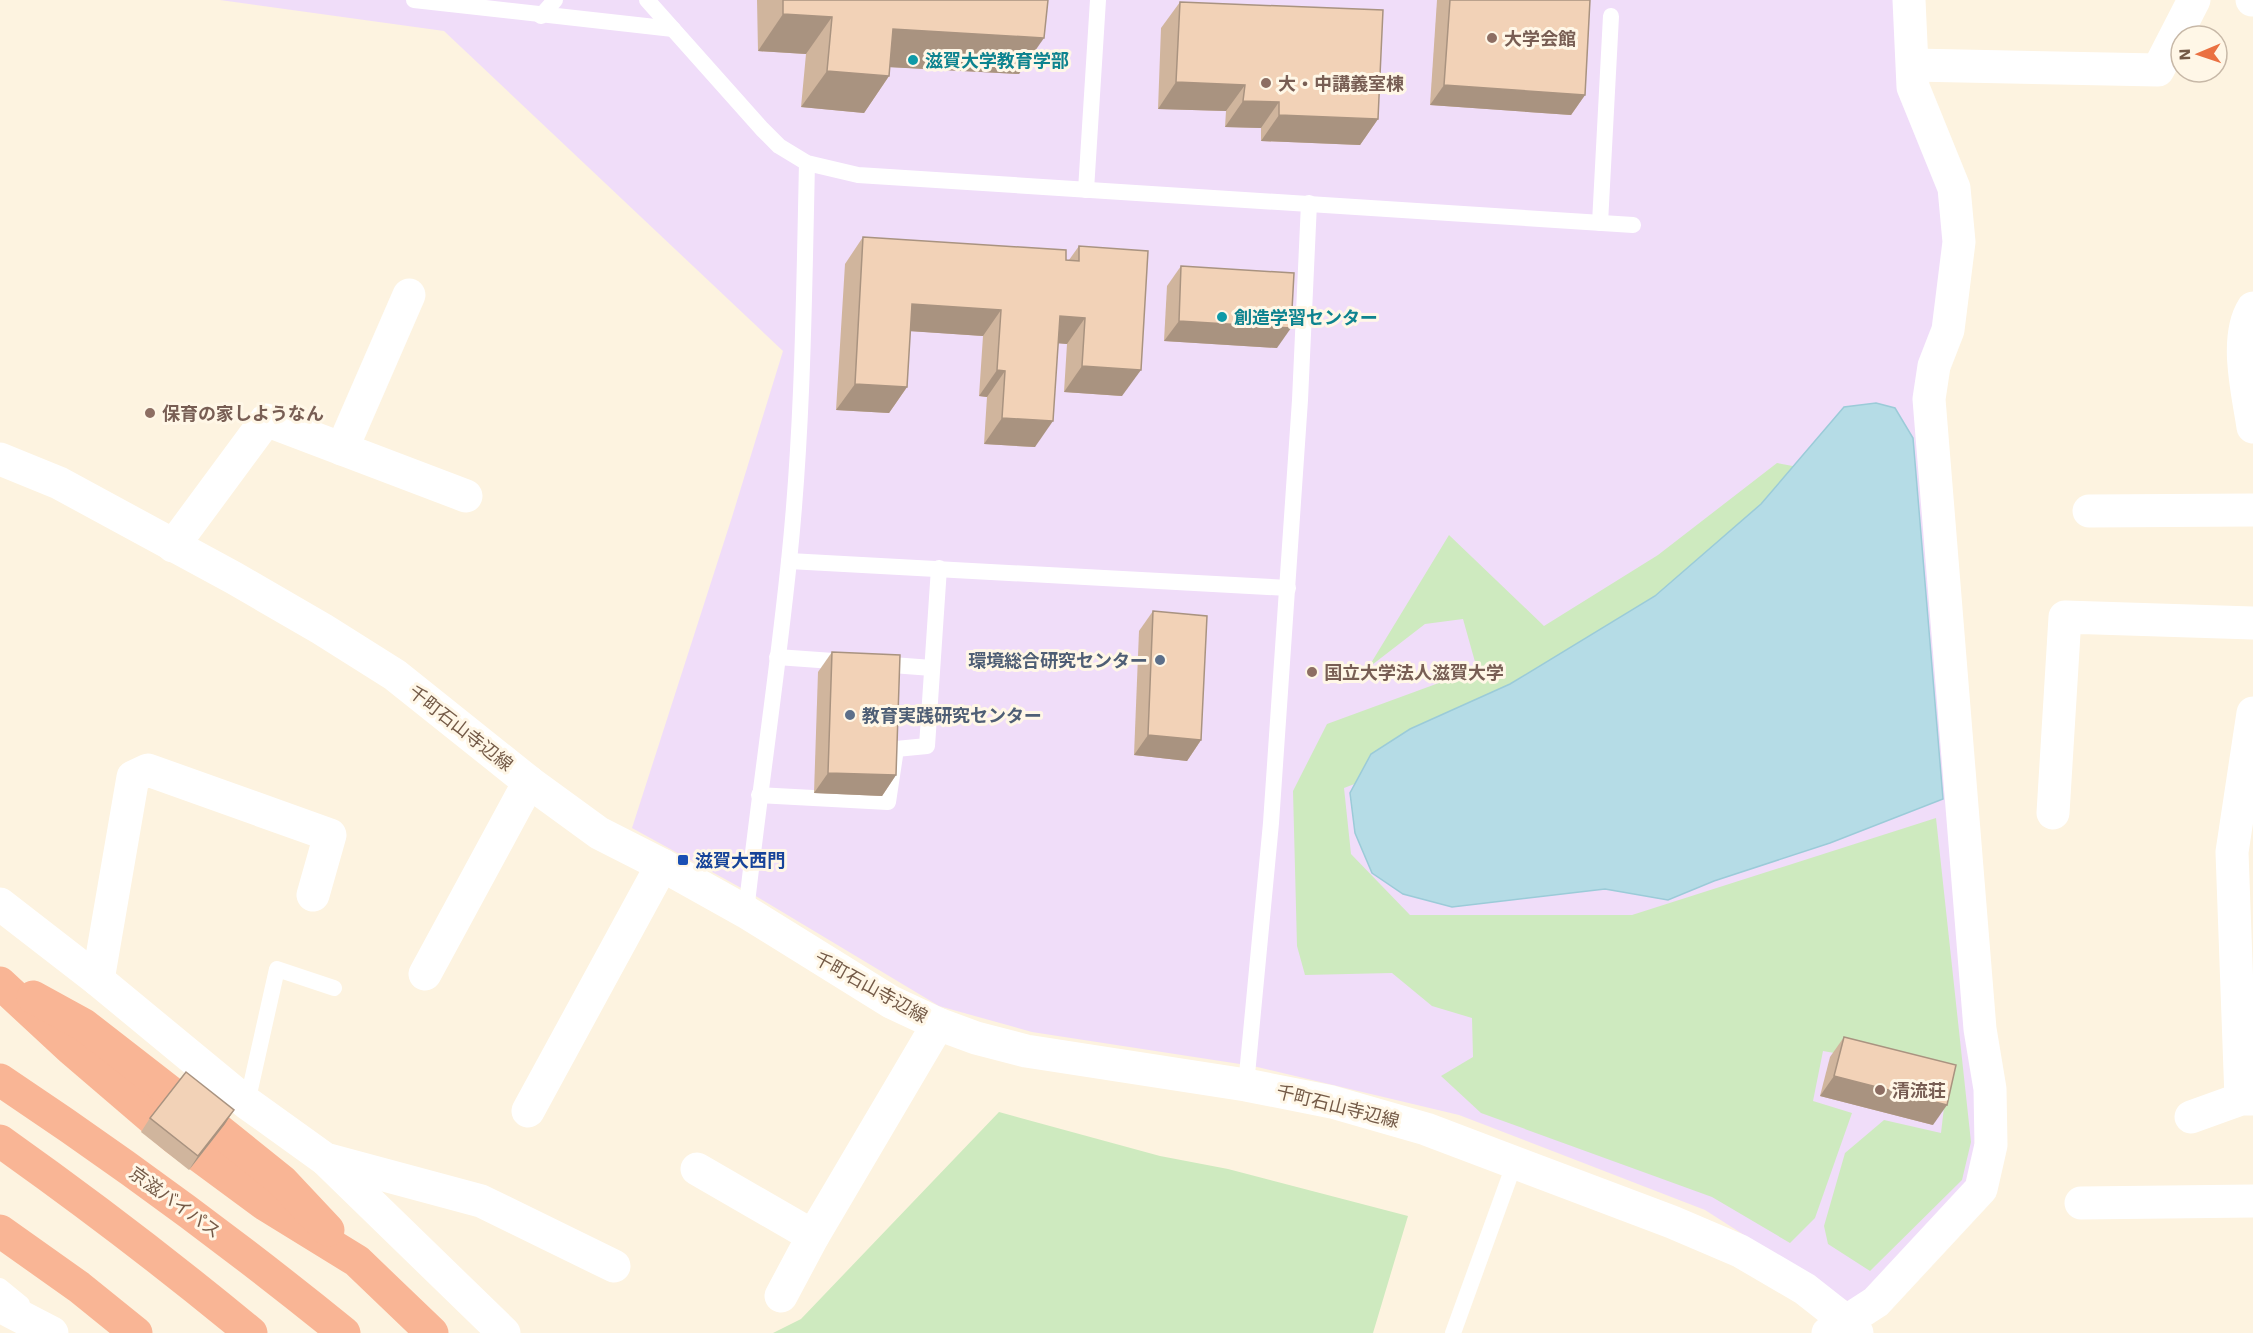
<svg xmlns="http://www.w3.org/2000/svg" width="2253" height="1333" viewBox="0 0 2253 1333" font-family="'Work Sans','Noto Sans JP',sans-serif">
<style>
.education{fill:#f0ddf9}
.green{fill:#ceeabf}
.water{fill:#b5dce6;stroke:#9bcbd8;stroke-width:1.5}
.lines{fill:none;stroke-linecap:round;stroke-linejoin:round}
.lane{stroke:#fff;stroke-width:16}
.street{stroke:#fff;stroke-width:33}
.secondary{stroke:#fff;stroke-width:33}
.highway{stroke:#f9b595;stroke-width:33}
.wall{fill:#d0b59d}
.shaded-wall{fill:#a99380}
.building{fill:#f2d2b7;stroke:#a99380;stroke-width:1.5}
.education-dot{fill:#8d6e63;stroke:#fff7e7;stroke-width:2}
.culture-dot{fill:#0f9aa8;stroke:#fff7e7;stroke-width:2}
.service-dot{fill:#5c6f8a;stroke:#fff7e7;stroke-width:2}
.transit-dot{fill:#1a4fb4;stroke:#fff7e7;stroke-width:2}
.labels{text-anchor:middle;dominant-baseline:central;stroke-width:6;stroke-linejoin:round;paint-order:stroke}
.education-label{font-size:18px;font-weight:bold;fill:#785e54;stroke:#fff7e7;text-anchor:start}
.culture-label{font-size:18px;font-weight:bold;fill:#0d838f;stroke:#fff7e7;text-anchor:start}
.service-label{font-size:18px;font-weight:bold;fill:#4e5e75;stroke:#fff7e7;text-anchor:end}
.street-label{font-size:18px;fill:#745a47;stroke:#fff7e7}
.transit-label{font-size:18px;font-weight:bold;fill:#164399;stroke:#fff7e7;text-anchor:start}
</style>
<rect width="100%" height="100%" fill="#fdf3e0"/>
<path class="education" d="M220,0H1897L1943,189L1949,240L1937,326L1977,1088L1973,1185L1852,1304L1705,1210L1459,1115L1253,1066L1032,1032L939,1006L754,895L632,828L732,517L783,351L444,31Z"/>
<g class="green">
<path d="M1777,463L1814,470L1681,602L1451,747L1344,788L1351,854L1410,915H1632L1936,818L1971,1142L1962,1180L1870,1271L1828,1244L1824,1226L1845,1153L1884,1120L1941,1133L1948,1073L1823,1051L1813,1101L1852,1113L1815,1218L1790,1243L1712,1197L1481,1113L1441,1076L1473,1057L1472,1018L1432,1006L1392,973L1305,975L1297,946L1293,791L1327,724L1477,669L1463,619L1425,624L1368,668L1449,535L1544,626L1658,555Z"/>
<path d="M999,1112L1160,1156L1228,1169L1408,1216L1373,1333H773L801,1319Z"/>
</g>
<path class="water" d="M1876,403L1895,408L1913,438L1943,799L1830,843L1714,881L1668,900L1605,889L1452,907L1403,894L1372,873L1355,833L1350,793L1371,754L1410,729L1510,684L1655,596L1761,504L1844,407Z"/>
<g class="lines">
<g class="lane">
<path d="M414,0L673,29"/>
<path d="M647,0L762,129L779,146L807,163L858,175L1633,225"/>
<path d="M541,16L555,0"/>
<path d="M1086,190L1098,0"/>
<path d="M1600,223L1611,16"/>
<path d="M789,561L1288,588"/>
<path d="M777,657L847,662"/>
<path d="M879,664L932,668"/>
<path d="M759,795L888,802L896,749L927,746L939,568"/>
<path d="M746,912C759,795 777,678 789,561C803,429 804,295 807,163"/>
<path d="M1246,1085L1271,823L1300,400L1309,203"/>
<path d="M247,1103L277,969L334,988"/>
<path d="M0,1286L22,1304"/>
<path d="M1453,1333L1515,1162"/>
</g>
<g class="street">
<path d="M2252,0H2253"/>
<path d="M1913,65L2158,70L2194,0"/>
<path d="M2253,308C2234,338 2248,393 2253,427"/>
<path d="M342,449L409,295"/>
<path d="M2089,511L2253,510"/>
<path d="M173,546L266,420L466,496"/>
<path d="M2053,813L2065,617L2253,623"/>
<path d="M0,904L98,980L247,1103L325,1159L481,1201L614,1266"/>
<path d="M425,974L529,782"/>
<path d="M98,980L133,777L148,770L330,835L313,895"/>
<path d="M2241,1099L2232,852L2253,713"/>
<path d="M528,1111L662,865"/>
<path d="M2191,1117L2241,1099H2253"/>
<path d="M327,1161L504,1333"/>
<path d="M697,1169L813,1236"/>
<path d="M2081,1203L2253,1201"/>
<path d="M781,1296L813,1236L938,1024"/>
<path d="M0,1306L52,1333"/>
<path d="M1828,1333L1876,1302L1981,1189L1991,1145L1990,1089L1980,1029L1929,399L1934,366L1948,330L1959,242L1954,188L1913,87L1909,0"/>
</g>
<path class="secondary" d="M0,459L59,483L234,578L322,629L395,675L529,782L599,833L662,865L746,912L891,1002L938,1024L976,1038L1026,1051L1246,1085L1332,1102L1426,1129L1672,1222L1740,1251L1805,1289L1847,1322L1857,1333"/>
<g class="highway">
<path d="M0,983L70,1048L175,1138L266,1205L357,1261L432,1333"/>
<path d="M33,997L84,1025L196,1112L282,1181L328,1230"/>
<path d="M0,1080C119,1159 233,1243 344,1333"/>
<path d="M0,1141C86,1202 170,1266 251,1333"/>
<path d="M0,1231L79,1287L136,1333"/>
</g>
</g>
<g class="wall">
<path d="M757,0H1048L1019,74L890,67L889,76L864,113L801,107L806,54L758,51Z"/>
<path d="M1437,0H1590L1585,95L1571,115L1430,105Z"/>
<path d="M1180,2L1378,119L1360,145L1261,141V128L1225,127L1226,111L1158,109L1161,28Z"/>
<path d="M863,237L1069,260L1079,246L1122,396L1064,392L1067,344L1058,343L1035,447L984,444L987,397L979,396L983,336L910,331L907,387L889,413L836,410L845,264Z"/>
<path d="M1181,266L1277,348L1164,341L1167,286Z"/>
<path d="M1153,611L1201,740L1187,761L1134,755L1139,631Z"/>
<path d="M832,652L896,775L882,796L814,793L818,672Z"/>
<path d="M1844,1037L1933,1125L1820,1096L1830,1057Z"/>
<path d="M150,1118L225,1124L189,1170L141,1132Z"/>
</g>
<g class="shaded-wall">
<path d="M783,14L832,17L806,54L758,51Z"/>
<path d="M893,29L1044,38L1019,74L868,66Z"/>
<path d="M827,71L889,76L864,113L801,107Z"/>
<path d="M1176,82L1245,85L1226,111L1158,109Z"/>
<path d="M1444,85L1585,95L1571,115L1430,105Z"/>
<path d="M1243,101L1279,102L1261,128L1225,127Z"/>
<path d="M1279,115L1378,119L1360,145L1261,141Z"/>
<path d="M912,304L1001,310L983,336L893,330Z"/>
<path d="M1060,316L1085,318L1067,344L1041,342Z"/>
<path d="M1179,321L1291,328L1277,348L1164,341Z"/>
<path d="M1082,366L1141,370L1122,396L1064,392Z"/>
<path d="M997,370L1005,371L987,397L979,396Z"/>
<path d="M855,384L907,387L889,413L836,410Z"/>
<path d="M1002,418L1053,421L1035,447L984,444Z"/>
<path d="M1148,735L1201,740L1187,761L1134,755Z"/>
<path d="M828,773L896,775L882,796L814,793Z"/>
<path d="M1834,1076L1947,1105L1933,1125L1820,1096Z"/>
<path d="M234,1110L225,1124L189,1170L198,1156Z"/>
</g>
<g class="building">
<path d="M783,0H1048L1044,38L893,29L889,76L827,71L832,17L783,14Z"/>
<path d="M1450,0H1590L1585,95L1444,85Z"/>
<path d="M1180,2L1383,10L1378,119L1279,115V102L1243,101L1245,85L1176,82Z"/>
<path d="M863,237L1066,250V260L1079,261V246L1148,251L1141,370L1082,366L1085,318L1060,316L1053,421L1002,418L1005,371L997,370L1001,310L912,304L907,387L855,384Z"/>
<path d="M1181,266L1294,273L1291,328L1179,321Z"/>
<path d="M1153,611L1207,616L1201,740L1148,735Z"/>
<path d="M832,652L900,655L896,775L828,773Z"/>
<path d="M1844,1037L1956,1065L1947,1105L1834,1076Z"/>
<path d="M186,1072L234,1110L198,1156L150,1118Z"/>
</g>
<g class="education-dot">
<circle cx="1492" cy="38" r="6"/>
<circle cx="1266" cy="83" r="6"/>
<circle cx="150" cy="413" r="6"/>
<circle cx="1312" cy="672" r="6"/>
<circle cx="1880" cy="1090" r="6"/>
</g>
<g class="culture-dot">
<circle cx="913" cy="60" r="6"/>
<circle cx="1222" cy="317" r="6"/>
</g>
<g class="service-dot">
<circle cx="1160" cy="660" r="6"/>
<circle cx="850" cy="715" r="6"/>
</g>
<rect class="transit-dot" x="677" y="854" width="12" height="12" rx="3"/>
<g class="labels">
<g class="education-label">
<text x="1504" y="38">大学会館</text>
<text x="1278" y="83">大・中講義室棟</text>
<text x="162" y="413">保育の家しようなん</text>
<text x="1324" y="672">国立大学法人滋賀大学</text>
<text x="1892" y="1090">清流荘</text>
</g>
<g class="culture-label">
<text x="925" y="60">滋賀大学教育学部</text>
<text x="1234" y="317">創造学習センター</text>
</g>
<g class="service-label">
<text x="1148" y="660">環境総合研究センター</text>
<text x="862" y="715" text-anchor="start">教育実践研究センター</text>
</g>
<g class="street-label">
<text transform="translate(461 728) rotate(38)">千町石山寺辺線</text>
<text transform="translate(871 987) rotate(29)">千町石山寺辺線</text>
<text transform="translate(1338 1106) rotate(14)">千町石山寺辺線</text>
<text transform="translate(175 1202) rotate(36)">京滋バイパス</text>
</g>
<g class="transit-label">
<text x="695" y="860">滋賀大西門</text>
</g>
</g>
<g transform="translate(2199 54) rotate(268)"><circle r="28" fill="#fff7e7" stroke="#c7b8a7" stroke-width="1.5"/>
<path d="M0-4.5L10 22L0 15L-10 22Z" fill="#ea7142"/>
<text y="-9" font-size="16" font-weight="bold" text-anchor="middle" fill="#745a47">N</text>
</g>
</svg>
